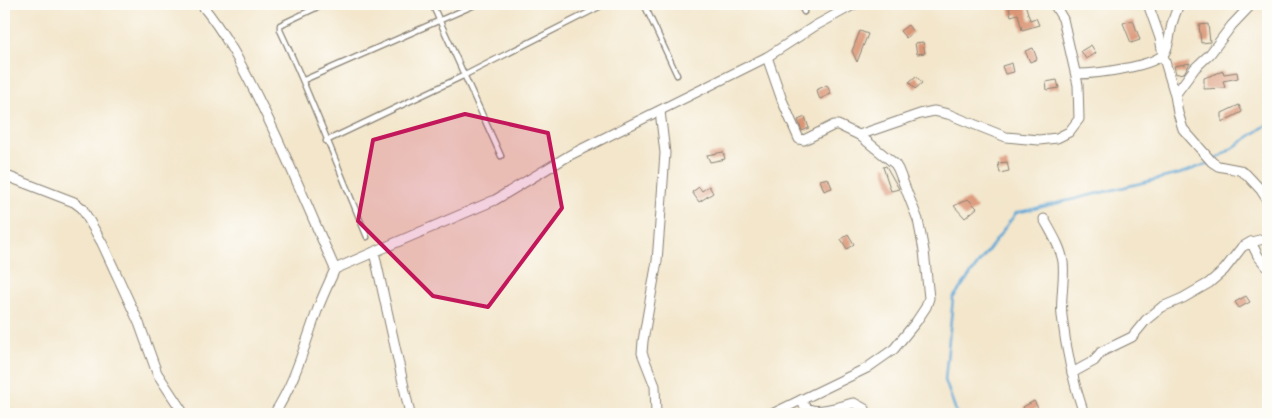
<svg xmlns="http://www.w3.org/2000/svg" width="1272" height="418" viewBox="0 0 1272 418" font-family="'IM FELL French Canon',serif">
<style>
.lines{fill:none;stroke-linecap:round;stroke-linejoin:round}
.stream{stroke:#5fa6d5;stroke-width:2.5}
.building{fill:#da9576}
.lane-casing{stroke:#888174;stroke-width:7}
.street-casing{stroke:#888174;stroke-width:11}
.lane{stroke:#fff;stroke-width:4.5}
.street{stroke:#fff;stroke-width:9}
.marked{fill:#c2185b;fill-opacity:0.2;stroke:#c2185b;stroke-width:4;stroke-linejoin:round}
</style>
<rect width="100%" height="100%" fill="#fdfcf7"/>
<filter id="ink" filterUnits="userSpaceOnUse"><feTurbulence type="fractalNoise" baseFrequency=".02" numOctaves="2"/><feDisplacementMap in="SourceGraphic" scale="10" xChannelSelector="R" yChannelSelector="G"/><feConvolveMatrix kernelMatrix="1 2 1 2 8 2 1 2 1" color-interpolation-filters="sRGB"/></filter>
<filter id="wash" filterUnits="userSpaceOnUse"><feTurbulence type="fractalNoise" baseFrequency=".0096" numOctaves="4" result="noise"/><feDisplacementMap in="SourceGraphic" scale="20" xChannelSelector="R" yChannelSelector="G"/><feGaussianBlur stdDeviation="1.12" result="paint"/><feColorMatrix in="noise" values="0 0 0 0 0 0 0 0 0 0 0 0 0 0 0 0 0 1.4 0 .05"/><feComposite in="paint" operator="in"/></filter>
<g filter="url(#wash)">
<rect width="100%" height="100%" fill="#f3e6cb"/>
<g class="lines">
<path class="stream" d="M957,414L945,380L953,298L1016,213L1179,174L1212,162L1268,124"/>
</g>
<g id="blocks">
<g class="building">
<path d="M1025,4L1030,20L1036,18L1039,25L1022,30L1018,14L1011,16L1009,8Z"/>
<path d="M1133,20L1140,40L1131,43L1123,23Z"/>
<path d="M1208,24L1210,42L1201,43L1199,25Z"/>
<path d="M908,25L913,32L906,38L900,31Z"/>
<path d="M860,31L868,34L857,62L852,51Z"/>
<path d="M923,42L925,53L917,54L915,43Z"/>
<path d="M1091,45L1096,53L1086,59L1081,51Z"/>
<path d="M1033,48L1037,59L1030,62L1025,51Z"/>
<path d="M1012,63L1014,72L1005,74L1002,66Z"/>
<path d="M1190,63L1184,73L1176,74L1174,66Z"/>
<path d="M1223,71L1224,74L1237,72L1238,78L1223,81L1225,88L1204,89V78Z"/>
<path d="M916,76L922,83L915,89L909,82Z"/>
<path d="M1057,80L1059,88L1047,90L1046,82Z"/>
<path d="M827,85L831,94L820,99L816,90Z"/>
<path d="M1239,105L1242,112L1222,122V113Z"/>
<path d="M805,117L809,128L802,131L798,120Z"/>
<path d="M723,152L725,159L710,162L707,155Z"/>
<path d="M1007,162L1009,171L1000,173L998,163Z"/>
<path d="M886,166L899,189L891,191L883,167Z"/>
<path d="M828,178L832,188L824,191L820,180Z"/>
<path d="M709,186L713,193L699,202L692,192L699,187L702,191Z"/>
<path d="M968,199L977,208L965,218L954,206Z"/>
<path d="M848,234L854,244L847,249L841,239Z"/>
<path d="M1246,296L1250,302L1239,308L1235,302Z"/>
<path d="M1034,401L1038,408L1027,414L1023,407Z"/>
</g>
</g>
</g>
<g filter="url(#ink)">
<use href="#blocks" fill-opacity="0" stroke="#888174" stroke-width="1"/>
<g class="lines">
<g class="lane-casing">
<g id="lane">
<path d="M324,4L280,25V30C312,98 338,168 367,237"/>
<path d="M432,4L501,156"/>
<path d="M644,4L677,75"/>
<path d="M800,4L804,12"/>
<path d="M304,80L477,4"/>
<path d="M326,141L465,75L605,4"/>
</g>
</g>
<g class="street-casing">
<g id="street">
<path d="M201,4C225,33 241,64 258,98C286,154 310,212 335,269"/>
<path d="M1148,4L1160,38L1163,55L1175,95L1178,113L1183,129L1212,162L1218,166L1239,170L1246,174L1261,190L1268,201"/>
<path d="M767,57L782,100L799,139L804,140L834,125H838L859,135L895,164L898,169L918,220L924,251L929,298L926,307L916,322L894,349L867,368L772,414"/>
<path d="M1077,74C1094,74 1156,67 1165,52C1169,45 1169,37 1171,29C1172,21 1176,12 1179,4"/>
<path d="M1175,95L1195,68L1210,54L1232,25L1252,4"/>
<path d="M859,135L920,114L934,111L948,114L1006,137L1039,140L1057,138L1069,132L1079,119L1078,85L1063,19L1054,4"/>
<path d="M4,175L74,202L82,208L102,243L139,323L157,373L184,414"/>
<path d="M1044,219C1051,232 1061,247 1063,262C1065,280 1060,298 1062,316C1066,350 1073,382 1084,414"/>
<path d="M1251,242L1268,238"/>
<path d="M1072,373L1094,361L1101,352L1132,337L1146,320L1162,307L1183,298L1209,283L1224,270L1242,247L1251,242L1258,256L1268,268"/>
<path d="M801,400C803,404 805,408 809,409C819,414 844,405 854,403L865,409L867,414"/>
<path d="M274,414C295,382 304,347 317,311C322,297 329,283 335,269L374,252"/>
<path d="M410,414L374,252L495,200L570,155L767,57L815,26L855,4"/>
<path d="M656,414L655,386L642,353L643,341L657,261L661,210L665,153L660,111"/>
</g>
</g>
<use href="#lane" class="lane"/>
<use href="#street" class="street"/>
</g>
</g>
<path class="marked" d="M465,114L548,133L562,208L488,307L433,296L358,221L373,140Z"/>
<rect width="1272" height="418" fill="none" stroke="#fdfcf7" stroke-width="20"/>
</svg>
